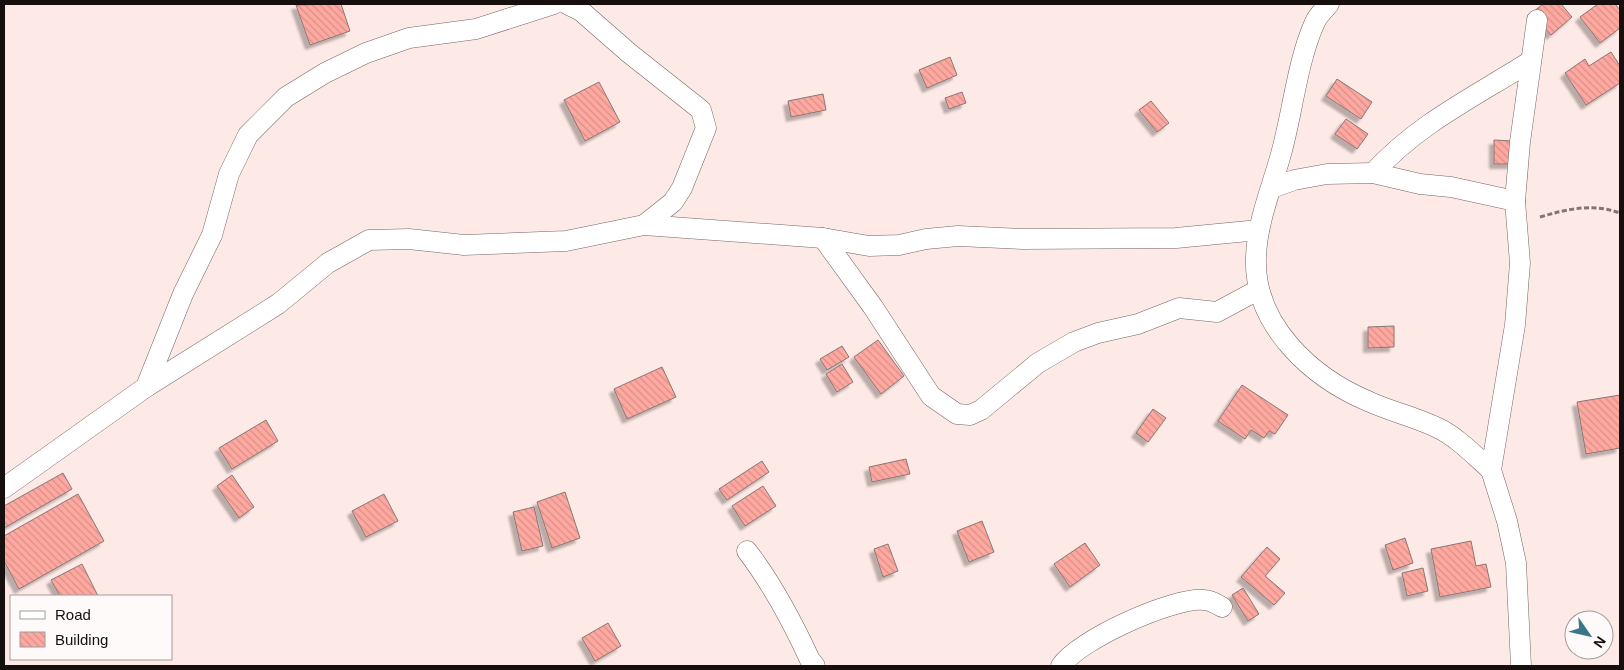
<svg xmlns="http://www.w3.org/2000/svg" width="1624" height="670" viewBox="0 0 1624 670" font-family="Arial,sans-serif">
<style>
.building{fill:url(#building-back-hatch);stroke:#887775;filter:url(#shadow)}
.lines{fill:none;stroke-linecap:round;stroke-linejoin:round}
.minor-casing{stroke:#766563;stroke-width:21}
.path{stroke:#837573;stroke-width:3;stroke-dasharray:5 2.5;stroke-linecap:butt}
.minor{stroke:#fff;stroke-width:20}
</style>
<defs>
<pattern id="building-back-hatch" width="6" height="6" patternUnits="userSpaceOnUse" patternTransform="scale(1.25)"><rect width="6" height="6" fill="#fea8a0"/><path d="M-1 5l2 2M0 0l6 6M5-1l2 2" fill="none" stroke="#d98f89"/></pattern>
<filter id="shadow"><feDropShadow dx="-4.5" dy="4.5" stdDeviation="1" flood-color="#0004"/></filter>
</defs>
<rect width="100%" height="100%" fill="#fde9e6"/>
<g class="building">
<path d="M341,4L350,31L310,45L296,5Z"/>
<path d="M1543,4H1561L1572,17L1551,35L1532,13Z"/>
<path d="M1598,4H1615L1620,10V28L1600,43L1580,17Z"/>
<path d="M1611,52L1620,66V83L1586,105L1565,73L1585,59L1589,66Z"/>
<path d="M950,57L957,75L927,88L919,70Z"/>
<path d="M1337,79L1372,102L1361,119L1326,96Z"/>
<path d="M599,82L620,122L585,141L564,100Z"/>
<path d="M962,92L966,103L949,109L945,98Z"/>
<path d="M823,94L826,110L791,117L788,101Z"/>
<path d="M1151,101L1169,123L1157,132L1139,110Z"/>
<path d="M1346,119L1368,134L1357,149L1335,134Z"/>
<path d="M1494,140L1512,141V164H1494Z"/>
<path d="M1394,326V347L1368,348V327Z"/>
<path d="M878,340L904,376L881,394L854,357Z"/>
<path d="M842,346L849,357L827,370L820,359Z"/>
<path d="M842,364L853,382L837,392L826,374Z"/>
<path d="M662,367L676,397L627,419L614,389Z"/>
<path d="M1242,385L1288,415L1275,434L1269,431L1264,438L1251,430L1245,439L1218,421Z"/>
<path d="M1620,395V448L1586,454L1577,402Z"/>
<path d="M1153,409L1166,418L1148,442L1136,433Z"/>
<path d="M266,420L278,441L232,469L219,448Z"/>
<path d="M906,459L910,474L872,482L869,467Z"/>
<path d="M762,461L769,472L727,500L719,489Z"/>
<path d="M63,473L72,489L4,528V506Z"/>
<path d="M232,475L254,507L239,518L217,486Z"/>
<path d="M763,486L776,506L745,526L732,506Z"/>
<path d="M565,492L580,538L552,548L537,502Z"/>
<path d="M78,494L104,541L19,589L4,561V536Z"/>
<path d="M384,494L398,521L366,537L352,511Z"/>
<path d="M534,507L543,546L522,551L513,512Z"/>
<path d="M982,521L994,552L969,562L957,531Z"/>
<path d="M1405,538L1413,563L1393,570L1385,545Z"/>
<path d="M1471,541L1476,566L1486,564L1491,587L1440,597L1431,549Z"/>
<path d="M1085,543L1100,565L1070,587L1054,564Z"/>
<path d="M888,544L898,571L883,577L874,549Z"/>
<path d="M1267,547L1280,559L1265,576L1285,593L1274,605L1241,577Z"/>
<path d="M82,564L98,596H60L51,580Z"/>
<path d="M1423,568L1428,591L1407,596L1402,573Z"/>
<path d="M1243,588L1259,614L1248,621L1232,595Z"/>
<path d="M608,623L621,646L595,661L582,638Z"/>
</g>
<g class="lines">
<g class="minor-casing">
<g id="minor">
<path d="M567,4L581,11L629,53L701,110L706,128L682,188L673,202L644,225"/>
<path d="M1329,4C1325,9 1318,15 1315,22C1297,62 1293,111 1281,154C1272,187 1257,222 1256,257C1253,325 1312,378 1370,402C1392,412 1416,417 1438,428C1457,437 1475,456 1491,470"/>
<path d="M1373,173C1419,123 1474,97 1531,61"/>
<path d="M1272,188L1294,180L1327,174L1373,173L1420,184L1451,187L1515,201"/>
<path d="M823,238L873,307L931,396L957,414L970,415L981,410L1038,363L1074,342L1098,333L1138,324L1179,308L1217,312L1258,290"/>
<path d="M146,387L183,294L212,235L229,174L248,135L286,97L325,73L366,53L409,38L476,29L554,4"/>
<path d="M4,488L146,387L278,304L328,263L369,240L409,239L464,245L566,241L644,225L823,238L869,246L899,245L926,239L958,236L1023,239L1176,238L1259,230"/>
<path d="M747,551C773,585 792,621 810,660L815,666"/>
<path d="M1061,666C1078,640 1173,597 1204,600C1210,600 1217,604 1222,607"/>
<path d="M1521,666L1516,563L1507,521L1491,470L1515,325L1520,263L1515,201L1520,142L1537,20"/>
</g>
</g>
<path class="path" d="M1540,217C1568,209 1592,203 1620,213"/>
<use href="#minor" class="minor"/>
</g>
<rect width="1624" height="670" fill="none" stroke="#160f0e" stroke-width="10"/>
<rect x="10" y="595" width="162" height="65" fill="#fefafa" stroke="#a19c9c"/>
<rect x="20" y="611" width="25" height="8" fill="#ffffff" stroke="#a19c9c"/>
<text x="55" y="620" font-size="15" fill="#160f0e">Road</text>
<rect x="20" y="632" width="25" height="15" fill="url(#building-back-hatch)" stroke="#a19c9c"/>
<text x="55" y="645" font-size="15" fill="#160f0e">Building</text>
<g transform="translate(1589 635) rotate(124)"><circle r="24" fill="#fefafa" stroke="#a19c9c"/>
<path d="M0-4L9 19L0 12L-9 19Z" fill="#37768b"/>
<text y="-8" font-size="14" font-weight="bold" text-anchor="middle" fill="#160f0e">N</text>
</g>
</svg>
